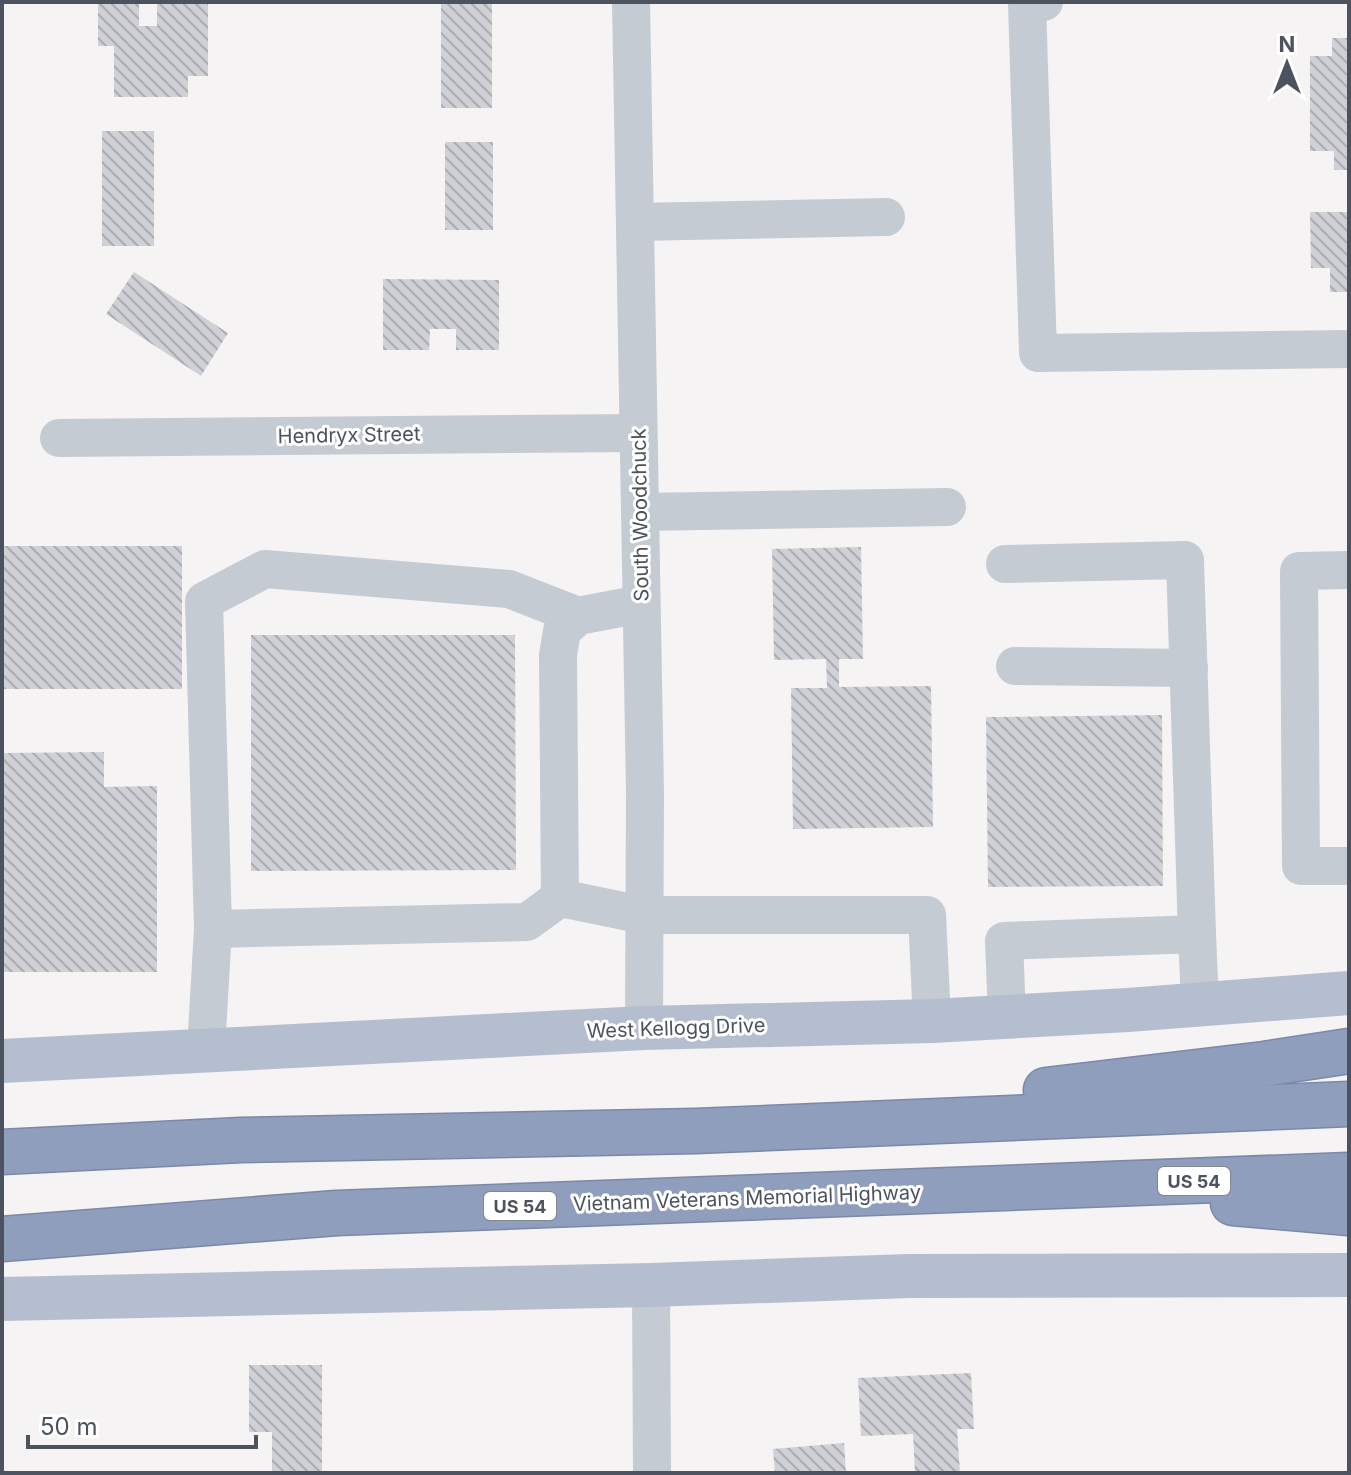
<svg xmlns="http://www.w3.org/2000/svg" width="1351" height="1475" viewBox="0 0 1351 1475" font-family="Inter,sans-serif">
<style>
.building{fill:url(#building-back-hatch)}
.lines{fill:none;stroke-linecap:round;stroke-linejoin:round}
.highway-casing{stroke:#7a89a8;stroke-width:47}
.minor{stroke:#c5cbd3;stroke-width:38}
.major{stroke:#b5bece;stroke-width:44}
.highway{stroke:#8f9ebc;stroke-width:44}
.labels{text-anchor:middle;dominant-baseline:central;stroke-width:6;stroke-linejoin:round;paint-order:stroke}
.shield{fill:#fff;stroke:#82878f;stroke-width:2}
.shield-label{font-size:18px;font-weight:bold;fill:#4c535f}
.street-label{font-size:20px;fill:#4c535f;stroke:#fff}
</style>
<defs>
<pattern id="building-back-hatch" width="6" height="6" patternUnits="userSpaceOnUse" patternTransform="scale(2)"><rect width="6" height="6" fill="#d0d1d6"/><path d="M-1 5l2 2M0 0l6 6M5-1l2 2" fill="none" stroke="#abacb1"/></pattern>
</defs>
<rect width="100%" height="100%" fill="#f5f3f3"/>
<g class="building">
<rect x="441" y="2" width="51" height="106"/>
<path d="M98,3H139V26H157V4H208V76H188V97H114V46H98Z"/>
<path d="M1332,38H1349V170H1334V151H1310V56H1332Z"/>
<rect x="102" y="131" width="52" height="115"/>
<rect x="445" y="142" width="48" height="88"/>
<path d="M1310,212H1349V292H1330V268H1311Z"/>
<path d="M134,272L228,333L201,376L106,314Z"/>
<path d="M383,279L499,280V350H456V329H430L429,350H383Z"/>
<rect x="2" y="546" width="180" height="143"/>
<path d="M861,547L863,659H839V687L931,686L933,827L793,829L791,688H827L826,659L774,660L772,549Z"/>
<path d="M251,635H515L516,870L251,871Z"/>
<path d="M1162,715L1163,886L988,887L986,717Z"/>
<path d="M104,752V787L157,786V972H2V753Z"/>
<path d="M249,1365H322V1473H272V1432H249Z"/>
<path d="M971,1373L974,1429H957L960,1473H915L913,1434L861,1436L858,1378Z"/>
<path d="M844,1443L846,1473H775L773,1449Z"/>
</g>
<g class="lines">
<g class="highway-casing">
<g id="highway">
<path d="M1046,1090L1264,1064L1349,1051"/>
<path d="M2,1152L241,1140L696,1131L1349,1104"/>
<path d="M1233,1203L1349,1213"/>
<path d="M2,1239L337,1213L1349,1175"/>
</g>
</g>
<g class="minor">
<path d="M631,2L645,792L644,1028"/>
<path d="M1044,2L1027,3L1038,353L1349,349"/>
<path d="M635,222L886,217"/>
<path d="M59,438L638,433"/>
<path d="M640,512L947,507"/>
<path d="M1005,564L1185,560L1197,934"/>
<path d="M1349,570L1299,571L1301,866H1349"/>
<path d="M641,604L578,616L562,631L558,655L560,898L643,915H927L932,1021"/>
<path d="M1015,666L1189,668"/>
<path d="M213,929L204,601L265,569L509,589L578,616"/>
<path d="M1007,1017L1004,941L1197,934L1200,1004"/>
<path d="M206,1050L213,929L527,922L560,898"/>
<path d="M651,1285L652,1473"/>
</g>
<g class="major">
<path d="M2,1061L644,1028L932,1021L1128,1010L1349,993"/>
<path d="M2,1299L651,1285L909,1276L1349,1275"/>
</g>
<use href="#highway" class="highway"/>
</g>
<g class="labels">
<g class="shield">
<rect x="1158" y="1167" width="72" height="28" rx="6"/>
<rect x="484" y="1192" width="72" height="28" rx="6"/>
</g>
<g class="shield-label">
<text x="1194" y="1181">US 54</text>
<text x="520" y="1206">US 54</text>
</g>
<g class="street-label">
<text transform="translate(349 435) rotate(-1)">Hendryx Street</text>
<text transform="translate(640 515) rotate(-91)">South Woodchuck</text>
<text transform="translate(676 1028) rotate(-2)">West Kellogg Drive</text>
<text transform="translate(747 1198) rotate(-2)">Vietnam Veterans Memorial Highway</text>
</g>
</g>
<rect width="1351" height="1475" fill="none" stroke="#4c535f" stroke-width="8"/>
<g transform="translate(1287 64)" stroke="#ffffff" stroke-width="6" paint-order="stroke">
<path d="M0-6L14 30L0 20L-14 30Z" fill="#4c535f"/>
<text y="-12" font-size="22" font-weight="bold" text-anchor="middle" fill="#4c535f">N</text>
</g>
<path d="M28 1435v12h228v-12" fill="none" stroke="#4c535f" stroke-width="4"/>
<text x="40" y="1435" font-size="24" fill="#4c535f" stroke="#ffffff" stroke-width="6" paint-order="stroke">50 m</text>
</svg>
